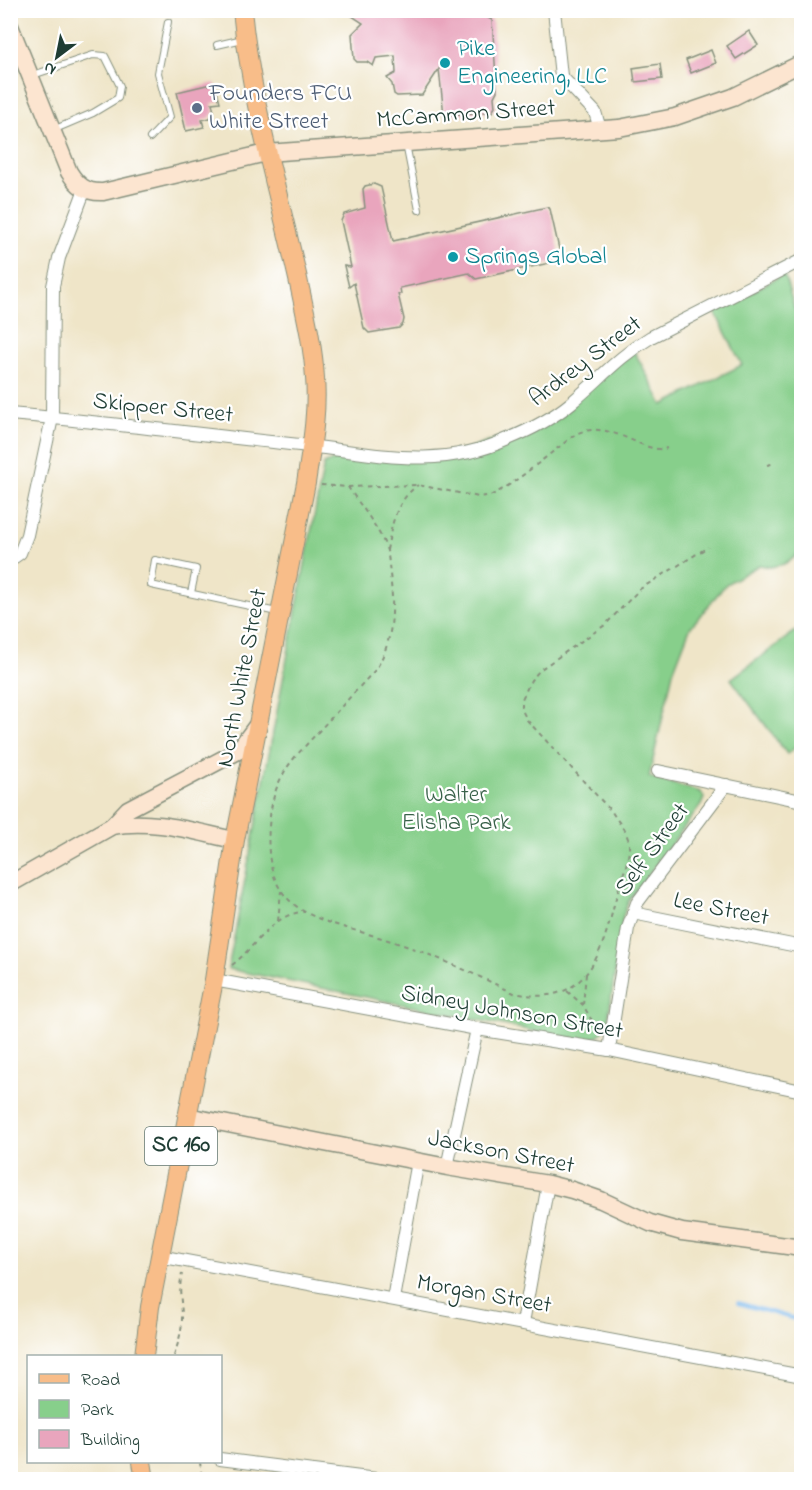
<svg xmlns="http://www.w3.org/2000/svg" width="812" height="1490" viewBox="0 0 812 1490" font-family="'Indie Flower',sans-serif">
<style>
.green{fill:#87cf8b;stroke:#538660;stroke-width:1.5}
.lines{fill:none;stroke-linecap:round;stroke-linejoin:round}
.stream{stroke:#7abaee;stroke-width:4}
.building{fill:#e9a5bd}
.lane-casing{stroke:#87917e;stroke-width:8}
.street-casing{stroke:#87917e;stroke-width:14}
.secondary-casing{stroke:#87917e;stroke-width:19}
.primary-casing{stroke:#87917e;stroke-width:20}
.path{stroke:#87917e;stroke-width:2;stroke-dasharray:4.5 4.5;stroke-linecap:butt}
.lane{stroke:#fff;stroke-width:6}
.street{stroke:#fff;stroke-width:12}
.secondary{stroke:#fce5d0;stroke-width:16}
.primary{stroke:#f8bd89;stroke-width:18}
.culture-dot{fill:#0f9aa8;stroke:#fff;stroke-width:2}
.service-dot{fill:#5c6f8a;stroke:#fff;stroke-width:2}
.labels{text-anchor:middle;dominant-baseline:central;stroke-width:4.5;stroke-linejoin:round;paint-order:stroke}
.shield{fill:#fff;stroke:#627771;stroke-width:1.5}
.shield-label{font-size:22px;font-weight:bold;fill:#1f3d34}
.culture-label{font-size:24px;fill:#0d838f;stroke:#fff;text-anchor:start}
.service-label{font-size:24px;fill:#4e5e75;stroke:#fff;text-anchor:start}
.street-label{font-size:24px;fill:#1f3d34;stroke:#fff}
.park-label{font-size:24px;fill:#39624a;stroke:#fff}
</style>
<rect width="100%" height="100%" fill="#fff"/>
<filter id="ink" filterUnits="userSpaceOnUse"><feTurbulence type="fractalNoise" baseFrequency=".0167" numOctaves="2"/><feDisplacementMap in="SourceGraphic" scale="12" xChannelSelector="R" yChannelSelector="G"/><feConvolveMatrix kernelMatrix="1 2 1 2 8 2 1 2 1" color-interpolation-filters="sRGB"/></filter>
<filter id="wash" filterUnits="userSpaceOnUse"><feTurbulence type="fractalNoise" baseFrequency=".008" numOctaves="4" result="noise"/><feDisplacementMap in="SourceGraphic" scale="24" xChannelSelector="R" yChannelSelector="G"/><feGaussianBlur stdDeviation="1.35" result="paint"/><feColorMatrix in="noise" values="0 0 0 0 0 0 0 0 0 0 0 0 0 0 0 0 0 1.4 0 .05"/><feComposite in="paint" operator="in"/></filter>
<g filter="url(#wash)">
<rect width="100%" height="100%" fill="#efe5c8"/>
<g class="green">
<path d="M784,274L801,329V548L795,557L784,564L771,567L759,565L726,584L690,628L673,672L649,777L701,792L704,798L701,805L629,900L623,916L607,1027C599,1036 594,1039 582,1041L228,969L324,464L333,460L359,455L439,460L553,418L633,349L663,405L742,365L715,312Z"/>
<path d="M801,627V743L787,754L731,679Z"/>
</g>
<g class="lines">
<path class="stream" d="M738,1303L802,1321"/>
</g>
<g id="blocks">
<g class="building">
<path d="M343,10H487L488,18L492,20L497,91L494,97L495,107L492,112L444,115L439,69L422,95L397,96L394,94L392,84L387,78L396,73L395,56L376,58L373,66L367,62H357L354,59L352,34L363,23Z"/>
<path d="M749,31L758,45L736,59L727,46Z"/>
<path d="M711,50L716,63L691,73L686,60Z"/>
<path d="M660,64L662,79L635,82L633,68Z"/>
<path d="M215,83L220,102L212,103L214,112L210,118L202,120L204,127L186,131L177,92Z"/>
<path d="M374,184L381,187L393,241L547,207L550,209L559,249L557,254L559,261L476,279L469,273L400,288L401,294H398L404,319L403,324L399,328L369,333L364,328L354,283L349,287L344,266L351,267L341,221L344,214L365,208L363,189L365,186Z"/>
</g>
</g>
</g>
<g filter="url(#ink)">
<use href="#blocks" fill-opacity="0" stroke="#87917e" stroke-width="1.5"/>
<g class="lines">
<g class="lane-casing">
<g id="lane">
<path d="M211,12L218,10"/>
<path d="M217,45L243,39"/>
<path d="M33,75L93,55L105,56L120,86L118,98L93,113L53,130"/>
<path d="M150,138L170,117L158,73L168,22"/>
<path d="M406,144L419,210"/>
<path d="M191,593L196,569L155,560L151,585L277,612"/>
</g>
</g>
<g class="street-casing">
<g id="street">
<path d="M554,10L561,76L595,112L600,129"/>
<path d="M10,414C104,422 197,434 290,444C367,451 433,473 508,439C530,430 553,418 571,403C600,379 618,357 651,337L802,260"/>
<path d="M10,560L20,553L27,535L49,432L52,418L53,286L59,258L85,189"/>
<path d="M658,771L802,801"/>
<path d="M633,913L802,947"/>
<path d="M214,980L477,1029L609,1050L802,1091"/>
<path d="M609,1050L628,928L637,903L726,785"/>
<path d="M447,1167L477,1029"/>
<path d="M159,1256L802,1376"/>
<path d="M393,1299L418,1161"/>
<path d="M523,1323L548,1184"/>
<path d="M220,1459L384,1480"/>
</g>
</g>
<g class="secondary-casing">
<g id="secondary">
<path d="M10,26L69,172C77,185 86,193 103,192L266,153L619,128L675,117L733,97L802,63"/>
<path d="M112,826L128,809L238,751L258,724"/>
<path d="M10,884L112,826C152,818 195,832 235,840"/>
<path d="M187,1116L447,1167L548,1184L572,1190L601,1200L650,1223L682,1232L802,1248"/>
</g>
</g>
<g class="primary-casing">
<g id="primary">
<path d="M144,1356L150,1307L214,980L235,840L306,483C311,449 318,413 315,378C313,345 305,312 298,279C278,190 251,102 242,10"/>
<path d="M142,1462L145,1480"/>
</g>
</g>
<g class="path">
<path d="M767,465L775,463"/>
<path d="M321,485L348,487L418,485L479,497L492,495L503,489C523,476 541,461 559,447C565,443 572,436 578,433C612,419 646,456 667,448"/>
<path d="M348,487C360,505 381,530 387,551C389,558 389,567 390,574C394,608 394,640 376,669L295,757C277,779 271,799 269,827C262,922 328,919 397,943C437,956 476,975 514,993C589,1009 602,952 617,894C621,879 630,860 629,844C628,832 618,822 612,812L527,720L522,710V699L531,680L541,669L605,625L640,589L708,547"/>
<path d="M387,550C392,524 395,502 418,485"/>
<path d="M278,921L281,891"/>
<path d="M232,965C255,948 273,912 305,912"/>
<path d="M586,974L583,1005L599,1033"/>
<path d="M567,991L583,1005"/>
<path d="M174,1356C178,1343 182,1332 182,1318C182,1302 178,1290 182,1274"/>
<path d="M200,1462L202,1480"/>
</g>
<use href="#lane" class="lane"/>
<use href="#street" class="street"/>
<use href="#secondary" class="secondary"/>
<use href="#primary" class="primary"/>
</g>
</g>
<g class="culture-dot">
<circle cx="445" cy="63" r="6"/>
<circle cx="453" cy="257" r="6"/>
</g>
<circle class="service-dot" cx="197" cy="108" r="6"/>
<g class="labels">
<rect class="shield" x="145" y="1127" width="72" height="38" rx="4.5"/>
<g class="shield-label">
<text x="181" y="1146">SC 160</text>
</g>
<g class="culture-label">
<text x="457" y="49">Pike<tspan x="457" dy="28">Engineering, LLC</tspan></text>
<text x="465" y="257">Springs Global</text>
</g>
<g class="service-label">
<text x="209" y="94">Founders FCU<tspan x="209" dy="28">White Street</tspan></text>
</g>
<g class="street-label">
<text transform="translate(466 115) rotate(-4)">McCammon Street</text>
<text transform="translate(586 362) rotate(-37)">Ardrey Street</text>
<text transform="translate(163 409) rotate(6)">Skipper Street</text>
<text transform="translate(243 678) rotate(-79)">North White Street</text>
<text transform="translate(653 850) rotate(-54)">Self Street</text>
<text transform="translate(721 910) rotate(11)">Lee Street</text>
<text transform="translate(512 1013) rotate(10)">Sidney Johnson Street</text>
<text transform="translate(501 1153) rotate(11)">Jackson Street</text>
<text transform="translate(484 1295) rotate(10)">Morgan Street</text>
</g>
<g class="park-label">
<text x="456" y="795">Walter<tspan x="456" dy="28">Elisha Park</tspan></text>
</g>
</g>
<rect width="812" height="1490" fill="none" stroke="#fff" stroke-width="36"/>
<rect x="27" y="1355" width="195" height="108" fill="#ffffff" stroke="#a5b1ae" stroke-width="1.5"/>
<rect x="39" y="1374" width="30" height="9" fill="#f8bd89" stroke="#a5b1ae" stroke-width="1.5"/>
<text x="81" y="1385" font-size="18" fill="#1f3d34">Road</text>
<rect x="39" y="1400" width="30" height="18" fill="#87cf8b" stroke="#a5b1ae" stroke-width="1.5"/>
<text x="81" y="1415" font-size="18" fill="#1f3d34">Park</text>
<rect x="39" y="1430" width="30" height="18" fill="#e9a5bd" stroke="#a5b1ae" stroke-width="1.5"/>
<text x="81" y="1445" font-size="18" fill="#1f3d34">Building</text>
<g transform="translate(57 57) rotate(212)" stroke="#ffffff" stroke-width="4.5" paint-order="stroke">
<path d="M0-4.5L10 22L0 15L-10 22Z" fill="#1f3d34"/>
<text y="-9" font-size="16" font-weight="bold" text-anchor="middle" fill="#1f3d34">N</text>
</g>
</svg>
